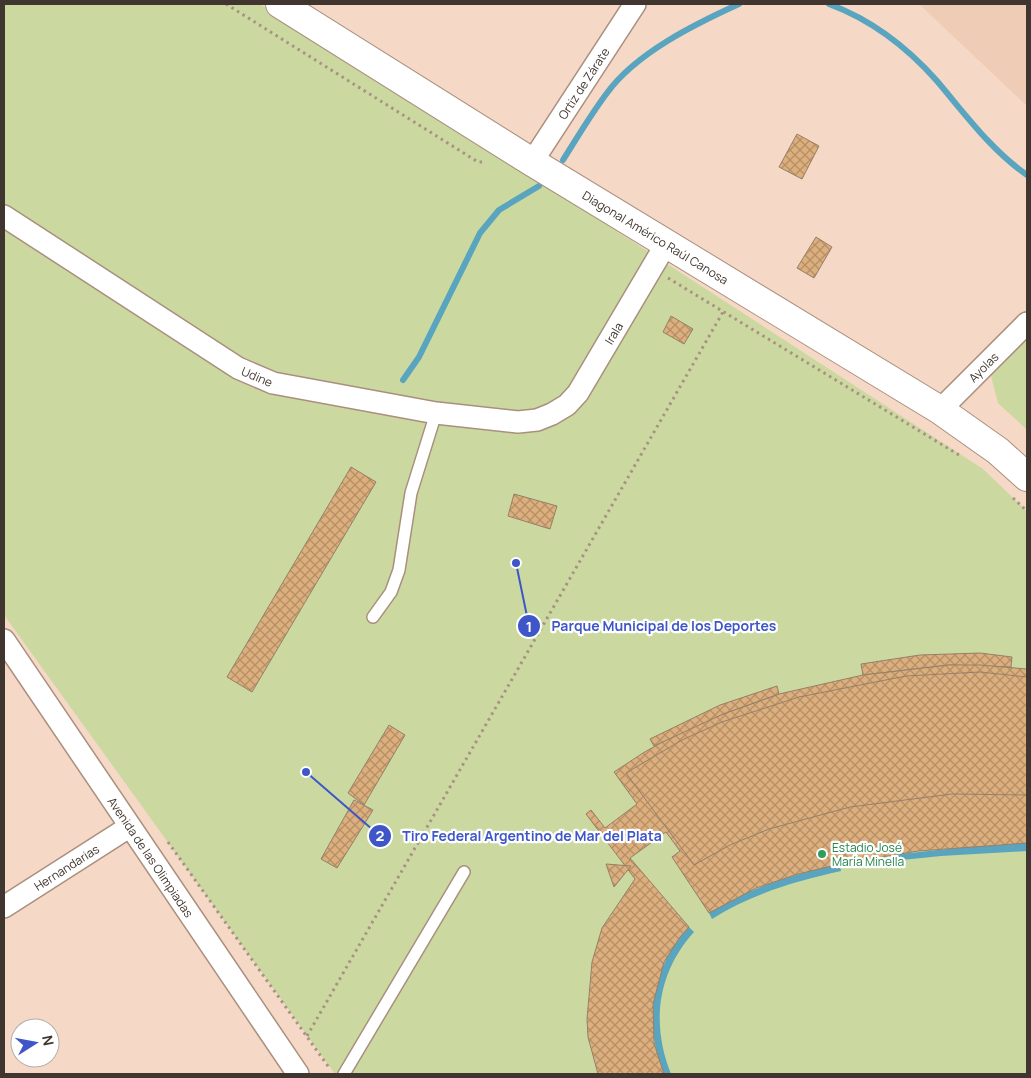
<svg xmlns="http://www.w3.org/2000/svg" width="1031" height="1078" viewBox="0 0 1031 1078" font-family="Manrope,sans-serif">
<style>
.built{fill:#efccb6}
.pitch{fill:#cbd9a0}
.water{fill:#59a4be}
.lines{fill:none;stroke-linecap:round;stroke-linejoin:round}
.stream{stroke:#59a4be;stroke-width:6}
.building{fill:url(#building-cross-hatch);stroke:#94806a}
.service-casing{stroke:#aa8f7e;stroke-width:14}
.minor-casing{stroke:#aa8f7e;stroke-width:24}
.tertiary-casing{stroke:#aa8f7e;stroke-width:30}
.path{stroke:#a79284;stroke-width:3;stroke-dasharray:2.5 4;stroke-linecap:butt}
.service{stroke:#fff;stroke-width:11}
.minor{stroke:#fff;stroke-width:21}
.tertiary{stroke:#fff;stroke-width:28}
.leisure-dot{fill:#2e9e5b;stroke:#fff;stroke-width:2}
.labels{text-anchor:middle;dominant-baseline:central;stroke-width:4.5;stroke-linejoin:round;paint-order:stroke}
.street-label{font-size:12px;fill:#41362f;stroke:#fff}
.leisure-label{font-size:12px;fill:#27864d;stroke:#fff;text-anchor:start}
.leader{fill:none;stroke:#3f56c9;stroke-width:2}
.callout-dot{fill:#3f56c9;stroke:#fff;stroke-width:2}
.mark-label{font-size:15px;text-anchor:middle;font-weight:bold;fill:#fff}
.callout-label{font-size:14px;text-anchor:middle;font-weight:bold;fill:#3f56c9;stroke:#fff;stroke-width:4.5;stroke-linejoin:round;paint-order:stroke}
</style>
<defs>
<pattern id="building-cross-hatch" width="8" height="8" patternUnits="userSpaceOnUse" patternTransform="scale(1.25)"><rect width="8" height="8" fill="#dcaf7d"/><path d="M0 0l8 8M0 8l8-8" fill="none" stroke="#b48f67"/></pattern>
</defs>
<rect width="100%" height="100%" fill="#f5d8c6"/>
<path class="built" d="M919,4H1027V106Z"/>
<g class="pitch">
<path d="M4,4H260L638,245L983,469L1027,511V1074H335L4,615Z"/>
<path d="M1027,335V430L998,403L990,372Z"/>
</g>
<g class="water">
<path d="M1027,843V851L941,856L892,861L891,855L994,844Z"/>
<path d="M840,864L841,871C796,881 751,894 712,919L709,913C748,888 794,874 840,864Z"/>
<path d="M689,927L694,932C657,973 651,1024 671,1074H664C643,1025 651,966 689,927Z"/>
</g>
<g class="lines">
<g class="stream">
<path d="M829,4C872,20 907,47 937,81C965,114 991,150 1027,175"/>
<path d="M563,160C577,138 591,114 607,93C636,53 695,24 739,4"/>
<path d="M403,380L419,357L480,233L499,210L539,186"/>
</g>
</g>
<g class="building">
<path d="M797,134L819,146L802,179L779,167Z"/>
<path d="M816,237L832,247L814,278L797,268Z"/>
<path d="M671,316L693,329L684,344L663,332Z"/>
<path d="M351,467L376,482L252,692L227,677Z"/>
<path d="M514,494L557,506L550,529L508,516Z"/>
<path d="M980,653L1012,657L1011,667L949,665L863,675L861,664L920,655Z"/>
<path d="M949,665H980L1027,669V843L918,851L840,864L798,874L756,888L709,913L672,857L680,851L666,832L630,858L689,927L680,937L664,962L653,1004L654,1043L664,1074H598L588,1037L587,1019L592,962L602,928L635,879L586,814L591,810L605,828L637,804L614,772L643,753L678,733L723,714L779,694L863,675Z"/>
<path d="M980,672L1027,677V795L952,794L850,807L769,829L730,845L694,865L626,773L682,740L722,722L799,697L906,676Z"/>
<path d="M777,686L779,694L723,714L654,746L650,739L720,705Z"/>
<path d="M389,725L405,735L364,805L348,793Z"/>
<path d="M354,800L373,810L337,868L321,859Z"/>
<path d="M606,864L631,866L614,887Z"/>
</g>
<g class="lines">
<g class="service-casing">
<g id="service">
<path d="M373,617L391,592L399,570L411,493L436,413"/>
<path d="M344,1074L464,872"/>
</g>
</g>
<g class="minor-casing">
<g id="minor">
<path id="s1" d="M532,162L635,4"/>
<path id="s2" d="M4,216L238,368L273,383L436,413L518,422L537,420L552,414L567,405L578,393L666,244"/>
<path id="s3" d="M940,410L1027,323"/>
<path id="s4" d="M4,640L298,1074"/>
<path id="s5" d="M4,907L129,827"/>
</g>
</g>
<g class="tertiary-casing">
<g id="tertiary">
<path id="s6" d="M280,4L532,162L940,410L998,451L1027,477"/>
</g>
</g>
<g class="path">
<path d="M226,4L478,162H486"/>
<path d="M668,278L959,455"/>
<path d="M1013,498L1027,511"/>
<path d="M168,842L330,1069"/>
<path d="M307,1036L723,312"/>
</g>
<use href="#service" class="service"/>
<use href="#minor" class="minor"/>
<use href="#tertiary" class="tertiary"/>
</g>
<circle class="leisure-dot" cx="822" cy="854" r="5"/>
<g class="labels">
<g class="street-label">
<text stroke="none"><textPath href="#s1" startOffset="94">Ortiz de Zárate</textPath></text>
<text stroke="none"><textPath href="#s6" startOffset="442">Diagonal Américo Raúl Canosa</textPath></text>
<text stroke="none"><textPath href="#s2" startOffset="704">Irala</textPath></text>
<text stroke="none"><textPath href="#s3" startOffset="61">Ayolas</textPath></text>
<text stroke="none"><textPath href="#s2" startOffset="300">Udine</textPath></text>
<text stroke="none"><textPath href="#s4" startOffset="262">Avenida de las Olimpiadas</textPath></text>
<text stroke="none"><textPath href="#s5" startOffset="74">Hernandarias</textPath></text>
</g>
<g class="leisure-label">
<text x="832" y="847">Estadio José<tspan x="832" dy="14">María Minella</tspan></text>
</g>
</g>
<path class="leader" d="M516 563L529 626M306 772L380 836"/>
<g class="callout-dot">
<circle cx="516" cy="563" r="5"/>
<circle cx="306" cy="772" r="5"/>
<circle cx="529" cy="626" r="12"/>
<circle cx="380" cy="836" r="12"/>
</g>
<g class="mark-label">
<text x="529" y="632">1</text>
<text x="380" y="841">2</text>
</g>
<g class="callout-label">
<text x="664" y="631">Parque Municipal de los Deportes</text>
<text x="532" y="841">Tiro Federal Argentino de Mar del Plata</text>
</g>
<rect width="1031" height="1078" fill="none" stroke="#41362f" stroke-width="10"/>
<g transform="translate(35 1043) rotate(79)"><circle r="24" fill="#ffffff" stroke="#b3afac"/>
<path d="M0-4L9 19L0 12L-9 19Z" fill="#3f56c9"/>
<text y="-8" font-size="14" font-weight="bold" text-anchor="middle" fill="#41362f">N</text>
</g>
</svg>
